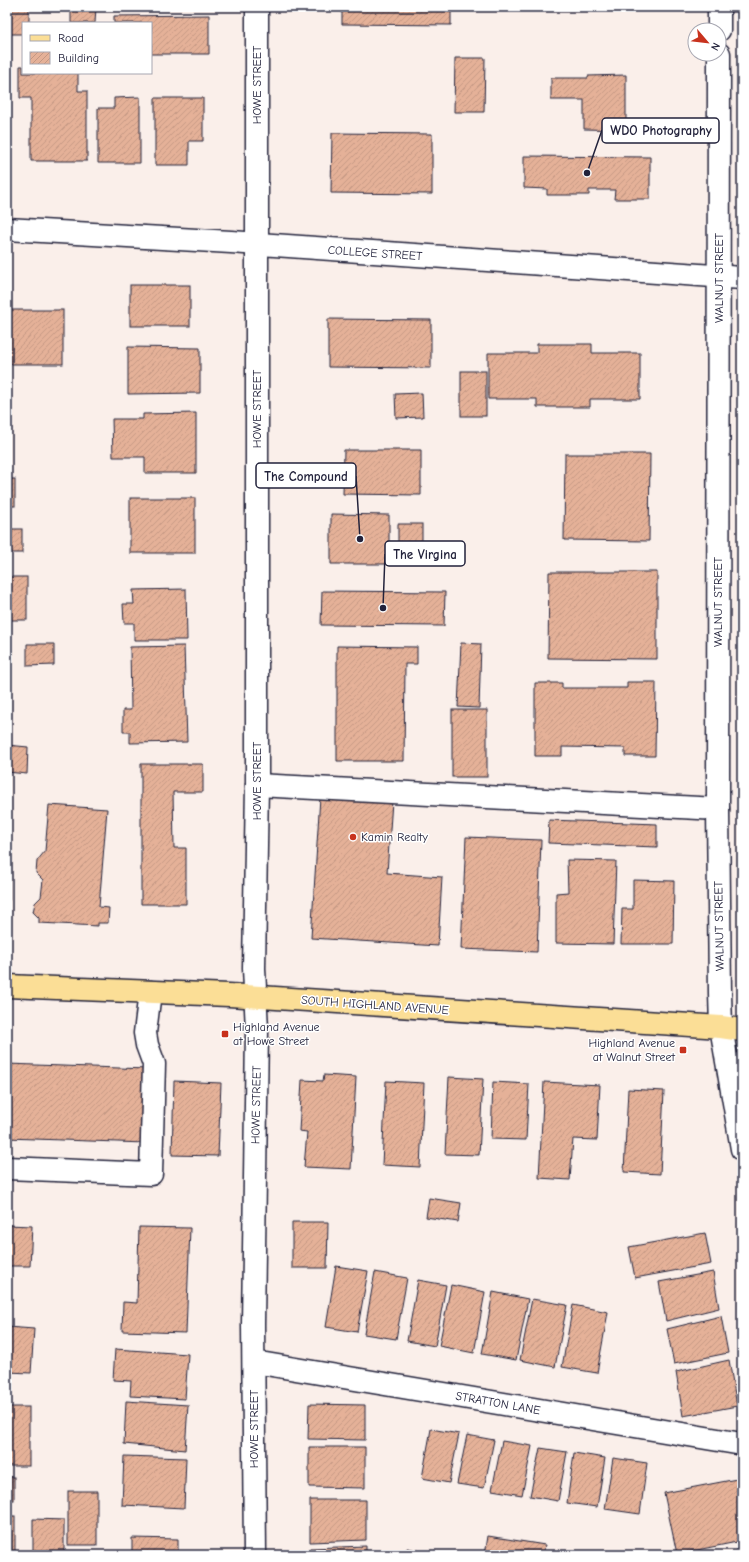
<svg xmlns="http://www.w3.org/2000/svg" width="749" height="1562" viewBox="0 0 749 1562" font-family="'Comic Neue',sans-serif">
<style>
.building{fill:url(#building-hatch);stroke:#22223b}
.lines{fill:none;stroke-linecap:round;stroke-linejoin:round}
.minor-casing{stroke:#22223b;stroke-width:25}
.major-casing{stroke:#22223b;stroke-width:25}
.minor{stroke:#fff;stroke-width:22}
.major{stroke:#fbde96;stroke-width:22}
.poi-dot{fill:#c8321e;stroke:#fff;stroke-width:1.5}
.labels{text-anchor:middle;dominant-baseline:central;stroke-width:3;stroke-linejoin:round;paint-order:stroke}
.street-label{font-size:12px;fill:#22223b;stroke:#fff}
.poi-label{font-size:12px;fill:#22223b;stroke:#fff;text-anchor:start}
.leader{fill:none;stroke:#22223b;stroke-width:1.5}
.callout-dot{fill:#22223b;stroke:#fff;stroke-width:1.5}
.callout{fill:#fff;stroke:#22223b;stroke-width:1.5}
.callout-label{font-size:13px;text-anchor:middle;font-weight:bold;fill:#22223b}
</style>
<defs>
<pattern id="building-hatch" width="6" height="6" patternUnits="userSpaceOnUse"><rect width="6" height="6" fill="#e5b198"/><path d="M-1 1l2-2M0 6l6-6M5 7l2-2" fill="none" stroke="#c49884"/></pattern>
</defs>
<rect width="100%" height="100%" fill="#faefea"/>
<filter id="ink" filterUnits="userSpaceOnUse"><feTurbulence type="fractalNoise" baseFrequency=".025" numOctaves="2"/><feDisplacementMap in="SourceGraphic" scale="8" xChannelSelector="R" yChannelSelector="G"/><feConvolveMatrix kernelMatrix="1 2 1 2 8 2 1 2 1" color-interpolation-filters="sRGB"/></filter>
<g filter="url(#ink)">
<g class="building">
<path d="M7,7H29V23H23V34H7Z"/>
<path d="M71,7H96L95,23H71Z"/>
<path d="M342,7H451V25L342,24Z"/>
<path d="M209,15V54H151V23H114V16Z"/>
<path d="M455,58H485L484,112H454Z"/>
<path d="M20,66H23V73H78V91H87V161H31V98H20Z"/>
<path d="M626,75V130L584,129V100H551V78H588V76Z"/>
<path d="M140,97V163H98V108H114V98Z"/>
<path d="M155,98H203V141H189V165H155Z"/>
<path d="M332,133L432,134V194L331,193Z"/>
<path d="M524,156L650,157V199H614L615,190H589V195H547V189L524,188Z"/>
<rect x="130" y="285" width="60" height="41"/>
<rect x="7" y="310" width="56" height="54"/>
<path d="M328,319L431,320V368L328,367Z"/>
<path d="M537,344H592V353H640V399H590V407H537V399H488V353H537Z"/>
<path d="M128,347L200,348V393L128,394Z"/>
<rect x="461" y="371" width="25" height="45"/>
<path d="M422,393L423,417L396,418L395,394Z"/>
<path d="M196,413V473H145V457H113L112,419H143V414Z"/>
<path d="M344,450H421V495L343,494Z"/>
<path d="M565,454H650L649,541L564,540Z"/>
<rect x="7" y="479" width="8" height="27"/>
<rect x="130" y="498" width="65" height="55"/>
<path d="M331,514L389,515V564H331Z"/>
<rect x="398" y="524" width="24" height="26"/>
<rect x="7" y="529" width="15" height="24"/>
<path d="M549,572H657V659L548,658Z"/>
<rect x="7" y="577" width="20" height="43"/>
<path d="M186,589L187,640H134V623H124L123,604H134L133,590Z"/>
<path d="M322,591L445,592L444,626L321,625Z"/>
<path d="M461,643L481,644L479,708L458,707Z"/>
<path d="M27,644H54V665L27,666Z"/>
<path d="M184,646L187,742L130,743V732H123V710H131L130,647Z"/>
<path d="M337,646L417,647V664H405L404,761H337Z"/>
<path d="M627,682H656L655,756H625V748L562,747V756H535V683H562V688H627Z"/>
<rect x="452" y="710" width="35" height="67"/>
<path d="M7,745L28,747L27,774L7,772Z"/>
<path d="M141,764H203V792H173L174,848H186V904H141Z"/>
<path d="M320,797L392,801L387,873L442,877L438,946L311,938Z"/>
<path d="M49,805L107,809L99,907L109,908L108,923H98V926L39,923V918L33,912L35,903L41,897L43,880L36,873L37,861L45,851Z"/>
<path d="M549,820L657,824V847L548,843Z"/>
<rect x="7" y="837" width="2" height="63"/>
<path d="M466,837L541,840L537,952L461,949Z"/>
<path d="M567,860L616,861L613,944L556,943V893L568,892Z"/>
<path d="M633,880L674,881L673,944H621L622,909H633Z"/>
<path d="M7,1064L147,1069L145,1143L7,1138Z"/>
<path d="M324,1075L356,1077L351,1169L304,1167L307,1132L299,1131L302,1080L323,1081Z"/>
<path d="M449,1077L483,1079L479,1155L445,1154Z"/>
<path d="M174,1081L221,1083L218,1156L172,1155Z"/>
<path d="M386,1081L424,1083L420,1167L382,1165Z"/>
<path d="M493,1082L529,1084L526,1140L491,1139Z"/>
<path d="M544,1082L600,1085L597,1140L573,1139L570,1180L539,1178Z"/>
<path d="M628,1089L664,1091L660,1174L624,1172Z"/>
<path d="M429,1198L461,1203L458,1222L426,1217Z"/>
<path d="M292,1222H328L327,1268H292Z"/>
<path d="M7,1225L32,1226L30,1266H7Z"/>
<path d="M139,1227L190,1228L186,1333L122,1331L123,1302L137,1303Z"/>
<path d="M705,1233L711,1264L635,1278L629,1247Z"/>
<path d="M336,1266L368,1271L357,1332L326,1327Z"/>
<path d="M375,1272L407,1278L396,1339L364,1334Z"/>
<path d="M713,1272L719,1308L666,1321L659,1282Z"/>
<path d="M418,1280L446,1285L435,1346L407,1341Z"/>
<path d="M451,1285L485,1292L474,1353L439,1346Z"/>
<path d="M493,1292L528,1299L516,1360L482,1354Z"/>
<path d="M532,1299L567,1305L555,1367L520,1360Z"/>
<path d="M573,1305L608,1312L597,1373L562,1367Z"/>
<path d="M721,1316L728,1353L674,1364L667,1329Z"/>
<path d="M7,1327L34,1329L31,1373L7,1372Z"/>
<path d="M115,1349L188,1354L185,1399L130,1396L131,1381L113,1380Z"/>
<path d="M729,1360L737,1406L683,1416L676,1372Z"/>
<path d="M126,1401L188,1405L185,1450L124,1444Z"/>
<path d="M309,1404L365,1405V1440L308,1439Z"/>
<rect x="7" y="1407" width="22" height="59"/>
<path d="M431,1429L459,1434L449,1483L422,1478Z"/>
<path d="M467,1435L494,1440L484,1488L457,1484Z"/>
<path d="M502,1441L532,1446L522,1495L492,1490Z"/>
<path d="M309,1447H365V1488L309,1487Z"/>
<path d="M540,1448L567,1452L558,1501L530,1496Z"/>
<path d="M574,1453L605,1458L597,1507L567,1503Z"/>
<path d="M124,1456L186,1458L184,1508L122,1505Z"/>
<path d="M613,1458L647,1463L640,1514L605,1509Z"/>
<rect x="7" y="1477" width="7" height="23"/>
<path d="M742,1478V1541L677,1554L664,1493Z"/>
<rect x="68" y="1491" width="29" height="54"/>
<path d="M310,1500H366V1540L310,1542Z"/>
<rect x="7" y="1516" width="8" height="39"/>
<path d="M33,1519L64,1520V1555H33Z"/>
<path d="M488,1536L545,1545L543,1555H485Z"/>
<path d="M132,1538L178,1539V1555H132Z"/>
<path d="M366,1546V1555H310V1548Z"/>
<path d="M407,1548L436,1554V1555H405Z"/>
</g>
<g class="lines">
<g class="minor-casing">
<g id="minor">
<path d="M719,30V7"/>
<path d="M719,54L718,809L720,993L721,1027L742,1149"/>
<path d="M7,229L231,242L742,278"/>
<path d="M257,785L718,809"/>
<path d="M7,1168L151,1174L154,1064L147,1045L145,1033L150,992"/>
<path d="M254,1362L742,1444"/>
<path d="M255,1555L253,1325L257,1030L254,968L257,785V7"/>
</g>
</g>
<g class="major-casing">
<path id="major" d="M7,986L229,995L721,1027L742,1030"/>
</g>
<use href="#minor" class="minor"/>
<use href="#major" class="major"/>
</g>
</g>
<g class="poi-dot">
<circle cx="353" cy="837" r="4"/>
<rect x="221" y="1030" width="8" height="8" rx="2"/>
<rect x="679" y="1046" width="8" height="8" rx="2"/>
</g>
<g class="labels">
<g class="street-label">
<text transform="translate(257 85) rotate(-90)">HOWE STREET</text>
<text transform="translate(375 253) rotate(4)">COLLEGE STREET</text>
<text transform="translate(719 278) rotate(-90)">WALNUT STREET</text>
<text transform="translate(257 409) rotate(-90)">HOWE STREET</text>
<text transform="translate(718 602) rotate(-90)">WALNUT STREET</text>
<text transform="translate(257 781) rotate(-90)">HOWE STREET</text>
<text transform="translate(719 926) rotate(-91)">WALNUT STREET</text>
<text transform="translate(375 1005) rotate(4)">SOUTH HIGHLAND AVENUE</text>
<text transform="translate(256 1105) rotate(-89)">HOWE STREET</text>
<text transform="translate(498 1403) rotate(10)">STRATTON LANE</text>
<text transform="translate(254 1429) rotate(-90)">HOWE STREET</text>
</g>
<g class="poi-label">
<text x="361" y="837">Kamin Realty</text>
<text x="233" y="1027">Highland Avenue<tspan x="233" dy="14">at Howe Street</tspan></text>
<text x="675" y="1043" text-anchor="end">Highland Avenue<tspan x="675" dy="14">at Walnut Street</tspan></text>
</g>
</g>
<path class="leader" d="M587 173L602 130M360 539L356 476M383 608L385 554"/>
<g class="callout-dot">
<circle cx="587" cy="173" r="4"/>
<circle cx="360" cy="539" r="4"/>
<circle cx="383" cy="608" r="4"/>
</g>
<g class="callout">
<rect x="602" y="118" width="117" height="25" rx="4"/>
<rect x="256" y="463" width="100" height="25" rx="4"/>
<rect x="385" y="541" width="80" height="25" rx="4"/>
</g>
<g class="callout-label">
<text x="661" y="135">WDO Photography</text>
<text x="306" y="481">The Compound</text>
<text x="425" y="559">The Virgina</text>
</g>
<rect width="749" height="1562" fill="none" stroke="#fff" stroke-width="24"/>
<rect x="12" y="12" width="725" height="1538" fill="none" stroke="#22223b" stroke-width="1.5" filter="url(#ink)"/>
<rect x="22" y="22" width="130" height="52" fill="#ffffff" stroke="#a7a7b1"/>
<rect x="30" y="35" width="20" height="6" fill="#fbde96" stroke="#a7a7b1"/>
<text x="58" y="42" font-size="12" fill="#22223b">Road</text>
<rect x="30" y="52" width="20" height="12" fill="url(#building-hatch)" stroke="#a7a7b1"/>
<text x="58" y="62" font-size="12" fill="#22223b">Building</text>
<g transform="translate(707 42) rotate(118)"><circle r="19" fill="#ffffff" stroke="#a7a7b1"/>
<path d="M0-3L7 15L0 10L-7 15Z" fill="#c8321e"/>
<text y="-6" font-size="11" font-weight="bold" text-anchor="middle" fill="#22223b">N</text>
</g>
</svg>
